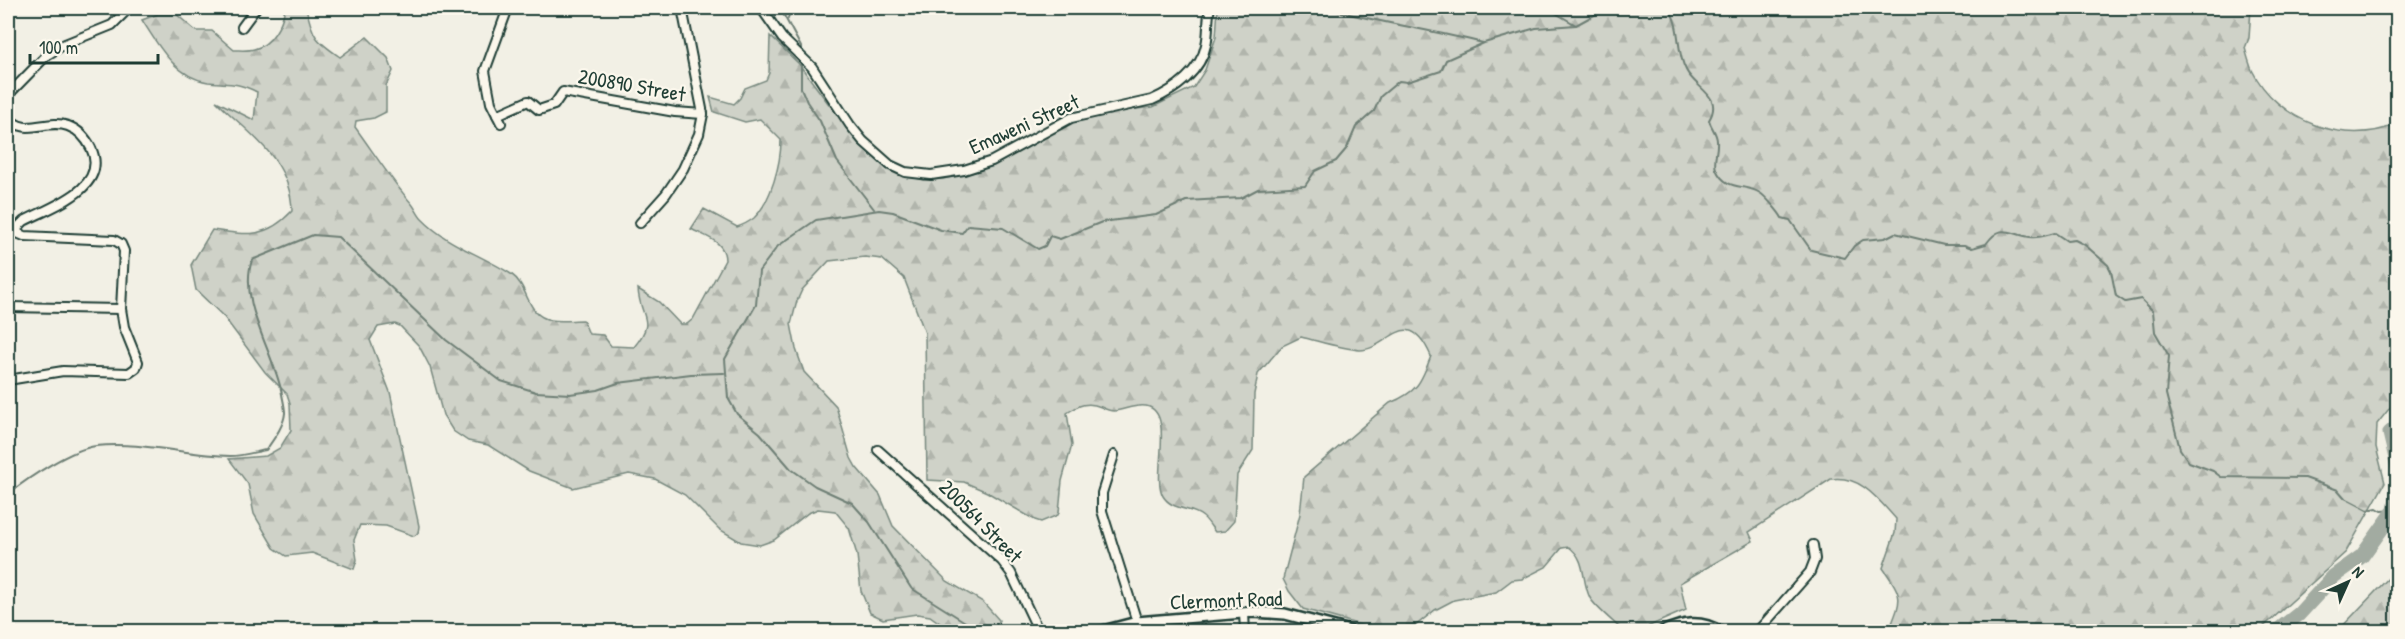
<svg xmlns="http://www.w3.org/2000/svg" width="2405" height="639" viewBox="0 0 2405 639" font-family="'Patrick Hand',sans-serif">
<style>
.forest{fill:url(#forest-firs);stroke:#77887e;stroke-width:1.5}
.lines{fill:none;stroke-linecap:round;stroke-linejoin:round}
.stream{stroke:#6e7f75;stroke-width:2}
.river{stroke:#a2aba1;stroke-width:15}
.minor-casing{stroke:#1f3d34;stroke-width:12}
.tertiary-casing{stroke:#1f3d34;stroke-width:14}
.minor{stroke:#fbf7ec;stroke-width:8}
.tertiary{stroke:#fbf7ec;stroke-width:9}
.labels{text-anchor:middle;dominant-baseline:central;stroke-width:4.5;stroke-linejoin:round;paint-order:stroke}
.street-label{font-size:21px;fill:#1f3d34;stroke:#fbf7ec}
</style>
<defs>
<pattern id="forest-firs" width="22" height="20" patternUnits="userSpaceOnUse" patternTransform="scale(1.5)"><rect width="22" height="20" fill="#cfd2c8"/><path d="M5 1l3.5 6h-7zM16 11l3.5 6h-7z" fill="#b1b5ac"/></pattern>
</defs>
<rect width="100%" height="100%" fill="#f2f0e5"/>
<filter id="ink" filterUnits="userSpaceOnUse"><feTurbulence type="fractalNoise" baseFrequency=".0167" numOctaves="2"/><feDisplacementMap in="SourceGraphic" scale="12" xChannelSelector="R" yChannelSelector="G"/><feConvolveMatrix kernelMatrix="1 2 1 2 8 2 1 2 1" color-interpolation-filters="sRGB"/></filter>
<g filter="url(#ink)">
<g class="forest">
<path d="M285,8H306C314,38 314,39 340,57L367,37L388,58L393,71L386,86V112L374,118L356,121L355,127C374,153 391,180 412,204C416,209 418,215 422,219C447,245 482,255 511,274C530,287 525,315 551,320C561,322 573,320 583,320L589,334L603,335L611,346L634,347C657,319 640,319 638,289L659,302L680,324H687L693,319L725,260C725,241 706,237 691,229L704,209L737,227C743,225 749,222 754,218C771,202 781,163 781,140L760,119L745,122L714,112L710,97L734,104L740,98L745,88L766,80L769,73L770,36L799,64L828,103L864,146L896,173L924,180L943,179L979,171L1034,139L1074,122L1111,112L1153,107L1194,87L1205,70L1216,37L1218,8H2251L2249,38L2245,48C2247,55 2249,63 2252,70C2277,121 2345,147 2397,124V399L2377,424L2376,447L2385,483L2346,552L2259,631H1889C1902,598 1904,598 1883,568L1895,533L1896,519C1878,499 1861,475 1831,479L1749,532L1753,541L1680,583L1686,610L1638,631H1623C1614,622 1596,608 1590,598C1581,580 1587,560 1569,547L1562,548L1546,567L1522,579L1512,580L1496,592L1454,600L1435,610L1409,631H1382L1303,609L1289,591L1283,579L1300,514L1304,477L1390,403C1417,392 1421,383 1431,356C1407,302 1388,350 1360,350C1342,349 1318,341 1301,337L1282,346L1258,374L1254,394L1253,450L1237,475L1234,521L1225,531L1215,532C1211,527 1208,521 1203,517C1192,507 1172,511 1163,496C1151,476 1176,412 1146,406C1136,404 1124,410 1114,411C1109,411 1105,409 1101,407C1088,401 1079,405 1067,413L1072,445L1062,481L1059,512L1058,515L1041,522L1035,520L987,492L964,482L927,480L925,333L904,278L882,259L865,257L829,261L802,290L797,301L791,324L796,349L804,372L836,406L851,458L856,467L880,495L893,526L947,581L983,602L999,620V631H951L930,616L917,614L883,619L870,613L861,591L857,555L849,528L835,511L818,509L808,513L774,540L760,545L741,542L719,529L685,495L655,479L629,474L573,488L529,471L488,445L468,441L453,431L443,415L430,367L419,346L400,326L395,324L378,327L370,340L390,392L419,526L418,533L414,536L386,526L360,525L354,540L357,560L354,569L312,553L286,556L274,548L254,514L248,484L229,459L266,456L280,448L291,430L290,403L287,394L265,372L224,317L196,290L191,265L212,230C247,235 266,239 292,211C291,159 249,134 216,101L254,120L257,92C237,82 228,84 208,82C175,77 158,45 142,20L158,14H176L196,31H212L234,50C240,50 248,51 254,49C272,45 282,24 285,8Z"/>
<path d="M2397,569V631H2338Z"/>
</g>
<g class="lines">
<g class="stream">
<path d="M780,8L801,47V53"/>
<path d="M1325,8C1377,22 1430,30 1483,43"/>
<path d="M1547,8L1576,25"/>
<path d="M1668,8C1682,26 1675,50 1686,70C1695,89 1724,95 1709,120C1711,128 1717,133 1717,141C1718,151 1713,161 1716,169C1726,192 1745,183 1760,193C1765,196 1779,212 1782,218L1790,220L1811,250L1845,258L1854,246L1863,240L1885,238L1895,233L1944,245H1964L1972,248L1986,244C2002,222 2009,234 2030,237C2039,238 2047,235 2055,233L2067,241L2075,240L2085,245L2108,265L2111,271L2116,296L2125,302L2141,299L2153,311L2155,332L2169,356L2166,394L2180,449L2189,462L2213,471L2221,477L2305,478L2338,490L2345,498L2368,510L2377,508L2382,511L2395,510"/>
<path d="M788,19L791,8"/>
<path d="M801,59V88L807,102L820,121L837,161L874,209"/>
<path d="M8,494C28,478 71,449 96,446C141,441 185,455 230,456C242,456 255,452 266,450C273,440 284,426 285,413C285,407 283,400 282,394C274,352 238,302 252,260L313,235L338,237L446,340L501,381L536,392L570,394L598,390L618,383L691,374L724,373"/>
<path d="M975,632L970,625L911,588L869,522L852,503L815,486L791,469L760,433L737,414L728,398L725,359L756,305L759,271L778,246L816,220L879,210L893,212L941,230L962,233L968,225L1003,228L1038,249L1045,246L1050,236L1060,239L1102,222L1156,215L1186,201L1241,198L1258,189L1305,186L1315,171L1336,161L1347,148L1356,127L1374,111L1381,96L1399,81L1407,82L1441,71L1446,60L1484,43L1536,28L1576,25L1607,8"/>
</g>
<g class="river">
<path d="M2398,426L2390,433L2398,467"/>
<path d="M2276,632L2299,614L2334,576L2362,556L2395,510L2398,493"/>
</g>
<g class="minor-casing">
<g id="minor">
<path d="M761,8L782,38L812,67L850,125L863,141L890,165L905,172L931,175L964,170L992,161L1071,118L1152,100C1175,90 1201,71 1206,45C1209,33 1207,20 1210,8"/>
<path d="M242,27L256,8"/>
<path d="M8,95L47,55L65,44L112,25L129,8"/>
<path d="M497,115L528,101L539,110L554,105L563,92L675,112L703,114"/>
<path d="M8,117C25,138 46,118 68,126C79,130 86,138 91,148C110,188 51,207 24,221L18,227L17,233L24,236L114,240L121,244L124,251L121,309L124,327L138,362L136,368L129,373L63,371L8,380"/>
<path d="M501,123L491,103L485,71L508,8"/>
<path d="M640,223L666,194L683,169L699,134L703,114L682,8"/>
<path d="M8,307L121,309"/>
<path d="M878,450L1002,561L1011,573L1039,632"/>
<path d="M1114,455L1102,493V511L1137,622"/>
<path d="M1244,613L1245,632"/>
<path d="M1757,632L1810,572L1815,559L1813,545"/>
</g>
</g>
<g class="tertiary-casing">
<g id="tertiary">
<path d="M1099,632L1137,622L1254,612L1285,614L1354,632"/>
<path d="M1662,632C1683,623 1700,619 1721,632"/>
</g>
</g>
<use href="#minor" class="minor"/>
<use href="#tertiary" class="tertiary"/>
</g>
</g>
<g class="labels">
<g class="street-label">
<text transform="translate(632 85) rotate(10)">200890 Street</text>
<text transform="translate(1024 124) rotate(-24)">Emaweni Street</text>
<text transform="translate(981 521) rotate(45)">200564 Street</text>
<text transform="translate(1226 600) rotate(-2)">Clermont Road</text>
</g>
</g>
<rect width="2405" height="639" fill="none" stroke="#fbf7ec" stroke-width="30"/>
<rect x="15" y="15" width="2375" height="609" fill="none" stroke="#1f3d34" stroke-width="2" filter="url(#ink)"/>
<g transform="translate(2348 582) rotate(45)" stroke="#fbf7ec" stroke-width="4.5" paint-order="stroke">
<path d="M0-4.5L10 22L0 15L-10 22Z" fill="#1f3d34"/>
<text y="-9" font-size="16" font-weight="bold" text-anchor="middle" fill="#1f3d34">N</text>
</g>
<path d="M30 54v9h128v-9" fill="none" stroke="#1f3d34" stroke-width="3"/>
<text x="39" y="54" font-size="18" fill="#1f3d34" stroke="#fbf7ec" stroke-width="4.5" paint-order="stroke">100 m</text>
</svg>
